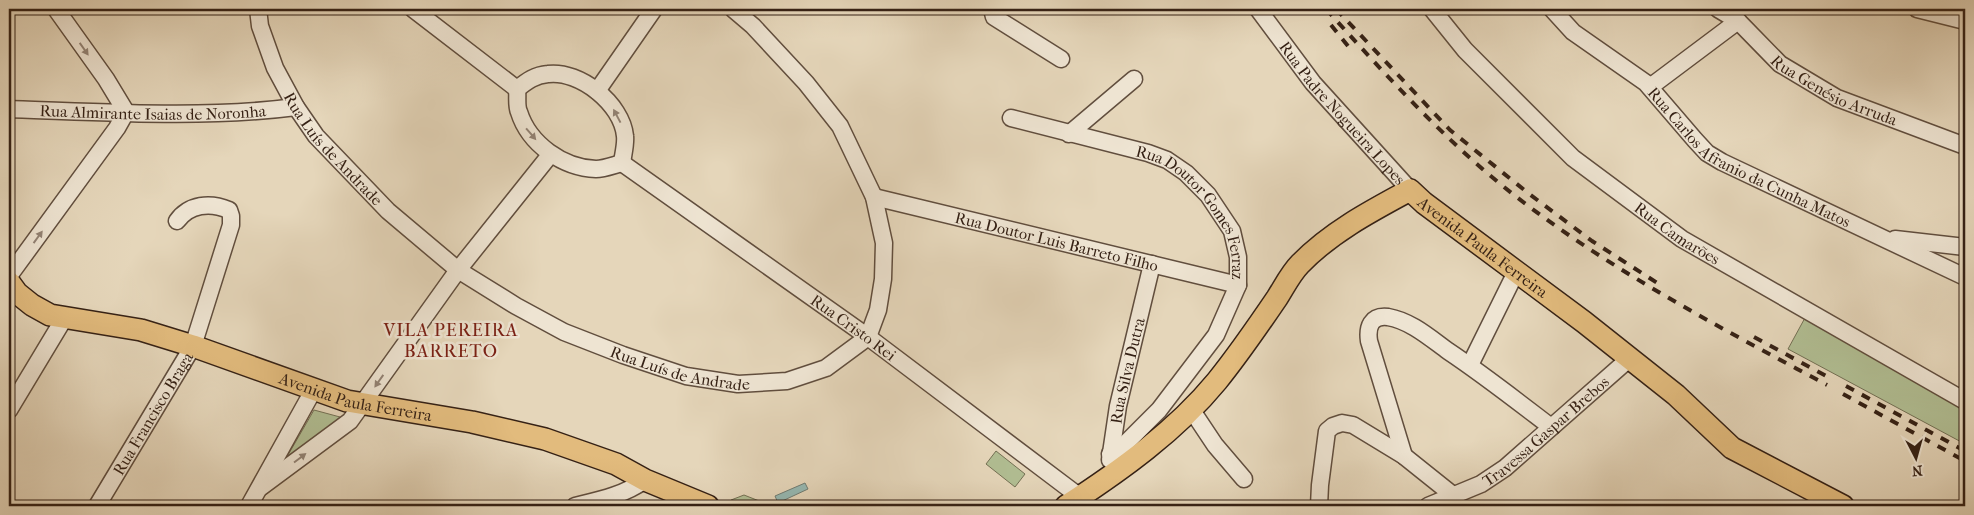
<svg xmlns="http://www.w3.org/2000/svg" width="1974" height="515" viewBox="0 0 1974 515" font-family="'IM FELL French Canon',serif">
<style>
.green{fill:#b1be93;stroke:#737054}
.water{fill:#96b9b3;stroke:#6f7c74}
.lines{fill:none;stroke-linecap:round;stroke-linejoin:round}
.minor-casing{stroke:#614e3e;stroke-width:19}
.major-casing{stroke:#352115;stroke-width:24}
.minor{stroke:#eee4d2;stroke-width:16}
.major{stroke:#e2bb7d;stroke-width:21}
.rail{stroke:#352115;stroke-width:4;stroke-dasharray:9 9;stroke-linecap:butt}
.oneway{fill:#928274}
.labels{text-anchor:middle;dominant-baseline:central;stroke-width:5;stroke-linejoin:round;paint-order:stroke}
.street-label{font-size:16px;fill:#352115;stroke:#eee4d2}
.neighbourhood-label{font-size:18px;letter-spacing:1px;fill:#7a1f14;stroke:#eee4d2}
</style>
<rect width="100%" height="100%" fill="#e5d6ba"/>
<filter id="stains"><feTurbulence type="fractalNoise" baseFrequency=".004" numOctaves="4"/><feColorMatrix values="0 0 0 0 .2 0 0 0 0 .09 0 0 0 0 .02 0 0 0 .5 -.17"/></filter>
<radialGradient id="worn" r=".72"><stop offset=".6" stop-color="#630" stop-opacity="0"/><stop offset="1" stop-color="#630" stop-opacity=".3"/></radialGradient>
<g class="green">
<path d="M1806,316L1965,407V444L1788,349Z"/>
<path d="M314,410L340,417L277,474Z"/>
<path d="M996,451L1025,474L1015,487L986,464Z"/>
<path d="M744,495L772,506H744L731,502V500Z"/>
</g>
<path class="water" d="M805,483L808,489L778,503L775,496Z"/>
<g class="lines">
<g class="minor-casing">
<g id="minor">
<path d="M56,9L106,79L126,112"/>
<path id="s1" d="M258,9L260,26L275,68L296,107L316,136L388,211L458,270L516,306L564,332L623,355L686,376L738,384L787,381L826,368L868,337L878,310L883,279L884,243L874,197L840,126L806,83L753,26L733,9"/>
<path d="M413,9L517,89"/>
<path d="M992,9L994,17L1061,59"/>
<path id="s2" d="M1258,9L1313,83L1410,190"/>
<path id="s3" d="M1432,9L1465,50L1573,158L1682,239L1965,401"/>
<path id="s4" d="M1552,9L1573,32L1646,83L1695,140L1707,153L1722,162L1965,277"/>
<path id="s5" d="M1718,9L1738,21L1780,64L1837,98L1965,146"/>
<path d="M1917,9L1965,21"/>
<path d="M1650,87L1738,21"/>
<path d="M517,89C527,81 535,75 548,74C580,70 622,104 625,136C626,144 623,155 622,163"/>
<path d="M517,89C518,96 516,106 519,112C529,144 563,168 596,169C604,169 614,165 622,163"/>
<path d="M597,91L654,9"/>
<path id="s6" d="M9,109C102,112 203,119 296,107"/>
<path id="s7" d="M1011,118L1148,153L1167,160L1186,173L1208,195L1232,231L1238,257V285L1216,335L1159,410L1125,444L1110,454"/>
<path d="M1069,134L1134,79"/>
<path id="s8" d="M622,163L868,337L1080,497"/>
<path id="s9" d="M874,197L1238,285"/>
<path d="M1895,239L1965,247"/>
<path d="M9,276L117,128L126,112"/>
<path d="M1470,365L1516,272"/>
<path d="M1191,409L1215,445L1244,479"/>
<path d="M9,410L65,317"/>
<path d="M1404,456L1369,341C1367,327 1371,315 1388,317C1411,321 1430,338 1448,351C1484,375 1517,401 1551,427"/>
<path id="s10" d="M1110,460L1118,406L1152,264"/>
<path d="M261,487L350,421L458,270L550,155"/>
<path id="s11" d="M97,506L193,346L231,225V216L229,210C210,202 189,204 177,221"/>
<path d="M249,506L314,389"/>
<path d="M575,506C600,500 624,495 645,480"/>
<path d="M1319,506L1320,485L1327,431L1333,426L1342,423L1353,425L1404,456L1454,496"/>
<path id="s12" d="M1428,506L1481,484L1505,468L1630,358"/>
</g>
</g>
<g class="major-casing">
<g id="major">
<path id="s13" d="M9,282L17,293L32,305L50,315L141,330L193,346L347,401L472,422L545,439L616,464L645,480L708,506"/>
<path id="s14" d="M1066,506C1120,471 1176,431 1217,381C1238,355 1258,326 1277,298C1284,287 1291,273 1300,264C1331,232 1371,211 1410,190L1424,203L1584,322L1676,395L1732,448L1843,506"/>
</g>
</g>
<use href="#minor" class="minor"/>
<use href="#major" class="major"/>
<g class="rail">
<path d="M1326,9C1385,74 1444,140 1514,195C1610,270 1719,327 1827,385"/>
<path d="M1336,9L1450,130L1528,193L1592,241L1662,286"/>
<path d="M1331,25L1352,51"/>
<path d="M1754,337L1830,378"/>
<path d="M1846,386L1965,451"/>
<path d="M1843,394L1965,461"/>
</g>
</g>
<defs><path id="oneway-solid" d="M-6-.8H1V-3.2L6.5 0L1 3.2V.8H-6Z" transform="scale(1.25)"/></defs>
<g class="oneway">
<use href="#oneway-solid" transform="translate(84 49) rotate(55)"/>
<use href="#oneway-solid" transform="translate(617 116) rotate(-118)"/>
<use href="#oneway-solid" transform="translate(531 134) rotate(49)"/>
<use href="#oneway-solid" transform="translate(38 237) rotate(-54)"/>
<use href="#oneway-solid" transform="translate(379 381) rotate(125)"/>
<use href="#oneway-solid" transform="translate(300 458) rotate(-37)"/>
</g>
<g class="labels">
<g class="street-label">
<text stroke="none"><textPath href="#s5" startOffset="144">Rua Genésio Arruda</textPath></text>
<text stroke="none"><textPath href="#s6" startOffset="144">Rua Almirante Isaias de Noronha</textPath></text>
<text stroke="none"><textPath href="#s2" startOffset="134">Rua Padre Nogueira Lopes</textPath></text>
<text stroke="none"><textPath href="#s1" startOffset="162">Rua Luís de Andrade</textPath></text>
<text stroke="none"><textPath href="#s4" startOffset="250">Rua Carlos Afranio da Cunha Matos</textPath></text>
<text stroke="none"><textPath href="#s7" startOffset="219">Rua Doutor Gomes Ferraz</textPath></text>
<text stroke="none"><textPath href="#s3" startOffset="334">Rua Camarões</textPath></text>
<text stroke="none"><textPath href="#s9" startOffset="188">Rua Doutor Luis Barreto Filho</textPath></text>
<text stroke="none"><textPath href="#s14" startOffset="566">Avenida Paula Ferreira</textPath></text>
<text stroke="none"><textPath href="#s8" startOffset="284">Rua Cristo Rei</textPath></text>
<text stroke="none"><textPath href="#s1" startOffset="582">Rua Luís de Andrade</textPath></text>
<text stroke="none"><textPath href="#s10" startOffset="91">Rua Silva Dutra</textPath></text>
<text stroke="none"><textPath href="#s13" startOffset="371">Avenida Paula Ferreira</textPath></text>
<text stroke="none"><textPath href="#s11" startOffset="108">Rua Francisco Braga</textPath></text>
<text stroke="none"><textPath href="#s12" startOffset="141">Travessa Gaspar Brebos</textPath></text>
</g>
<g class="neighbourhood-label">
<text x="451" y="330">VILA PEREIRA<tspan x="451" dy="21">BARRETO</tspan></text>
</g>
</g>
<rect width="1974" height="515" fill="none" stroke="#e5d6ba" stroke-width="30"/>
<rect x="10" y="10" width="1954" height="495" fill="none" stroke="#352115" stroke-width="2.5"/>
<rect x="15" y="15" width="1944" height="485" fill="none" stroke="#352115"/>
<g transform="translate(1916 458) rotate(174)" stroke="#eee4d2" stroke-width="4" paint-order="stroke">
<path d="M0-4L9 19L0 12L-9 19Z" fill="#352115"/>
<text y="-8" font-size="14" font-weight="bold" text-anchor="middle" fill="#352115">N</text>
</g>
<rect width="100%" height="100%" filter="url(#stains)"/>
<rect width="100%" height="100%" fill="url(#worn)"/>
</svg>
